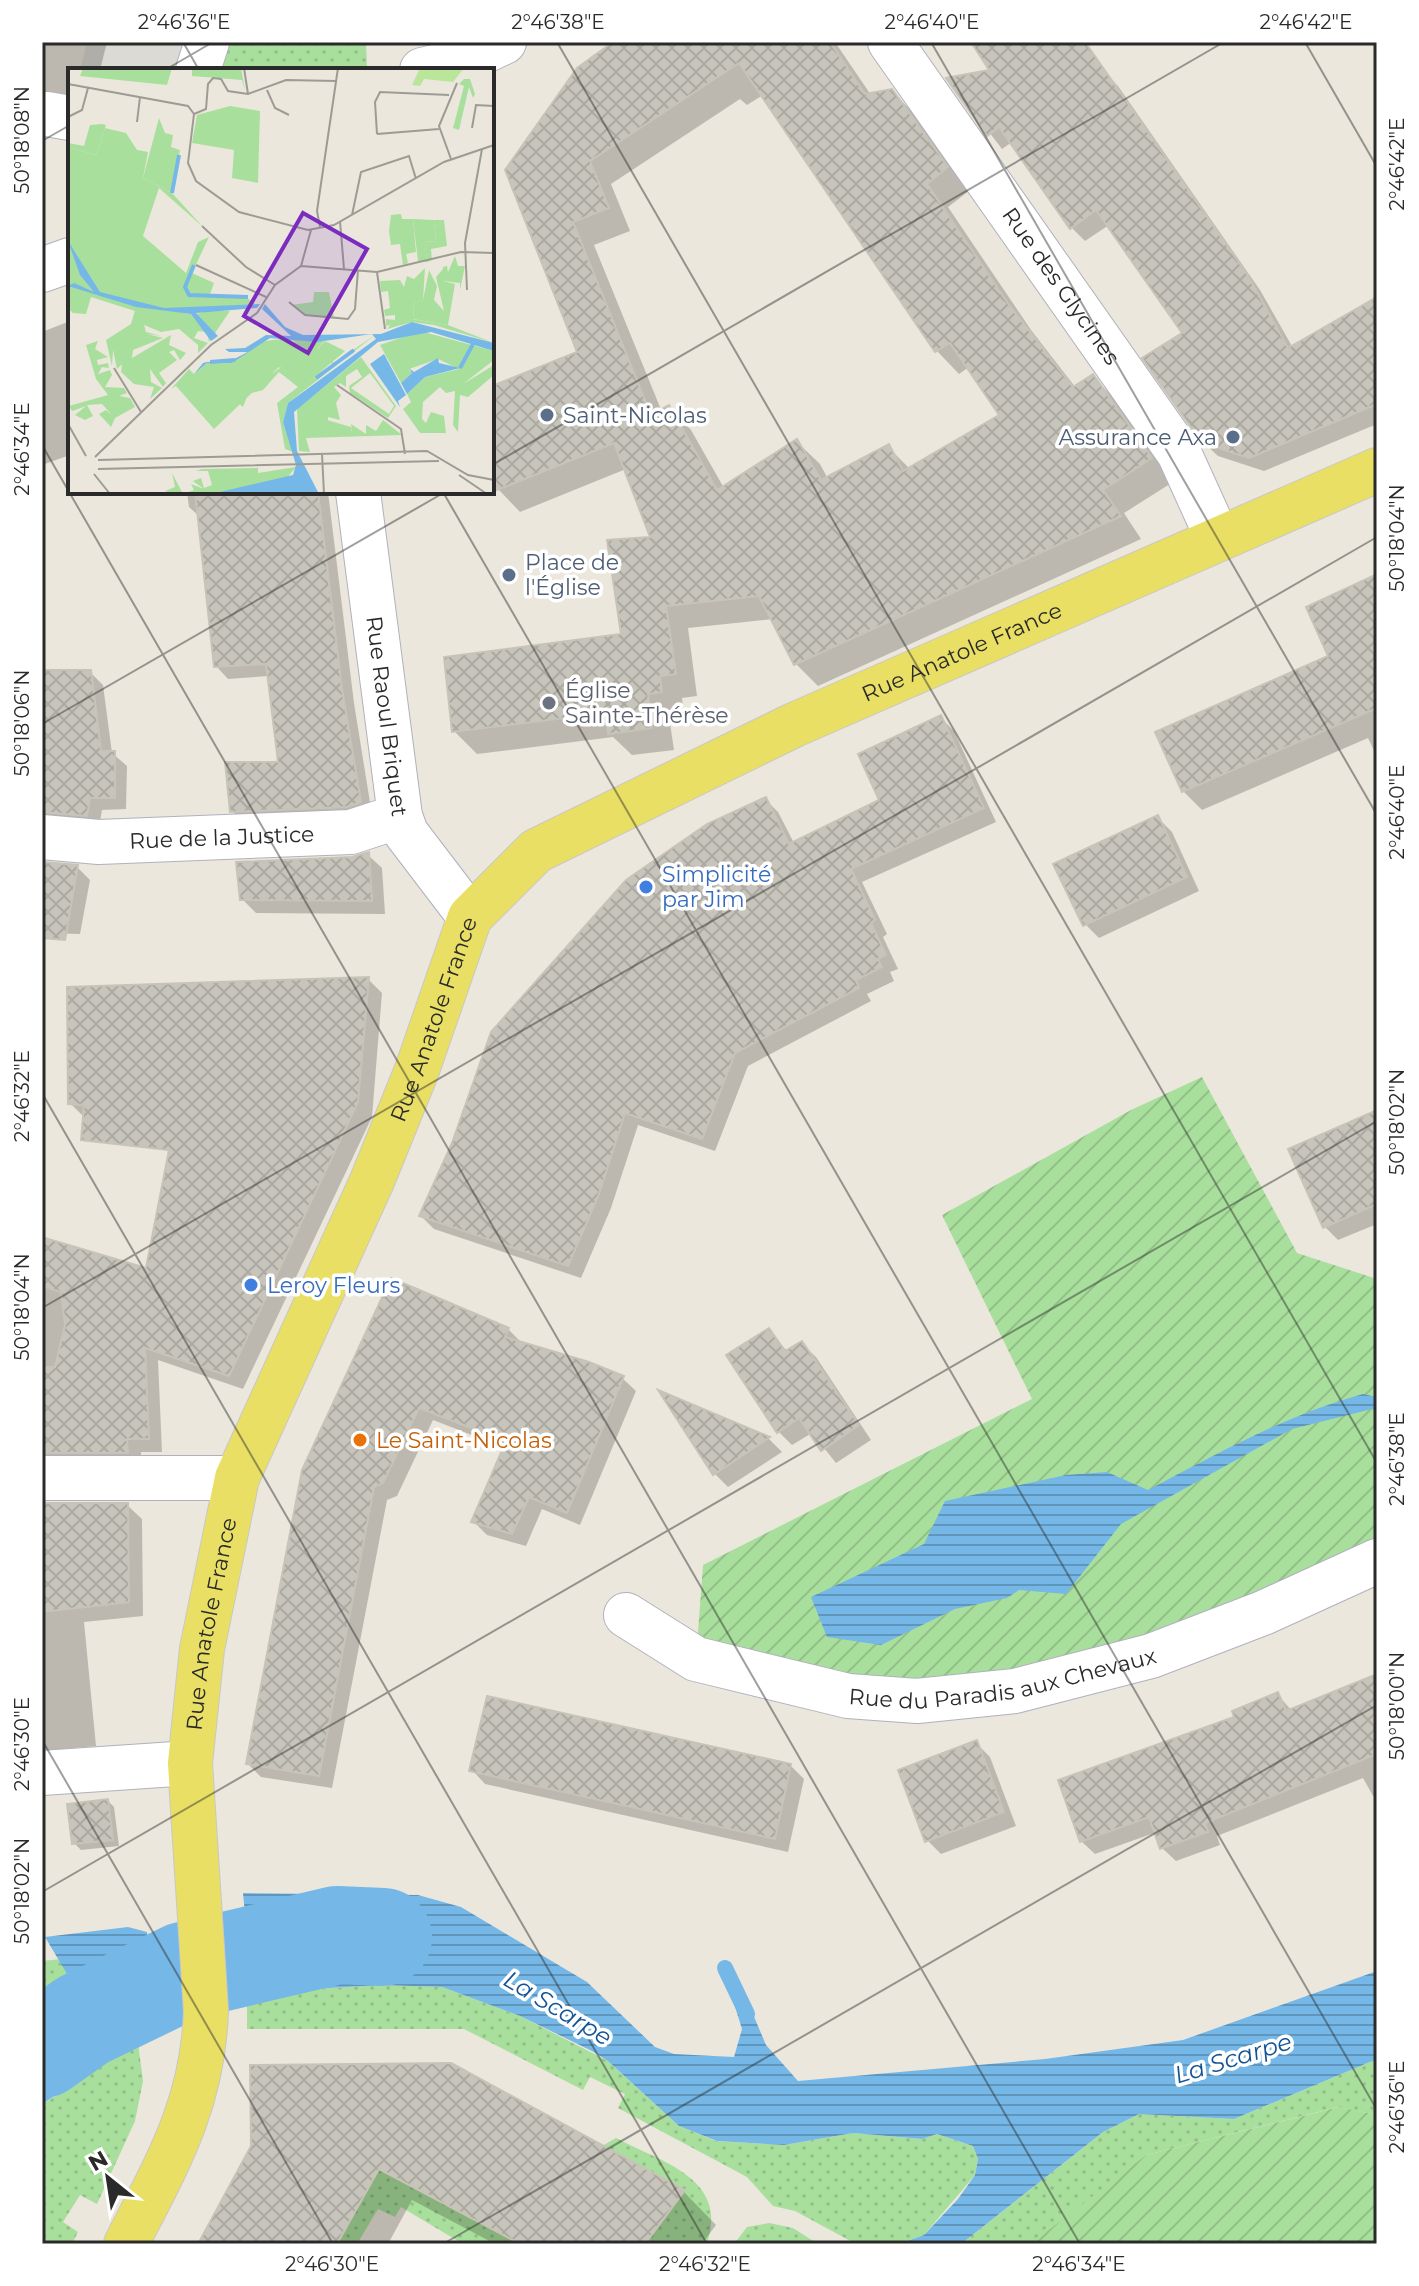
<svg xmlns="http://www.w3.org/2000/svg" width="1419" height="2286" viewBox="0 0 1419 2286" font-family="Montserrat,sans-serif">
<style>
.grass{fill:url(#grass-dots)}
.garden{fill:url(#garden-furrows)}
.plaza{fill:#dcdad4}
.water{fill:url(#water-rules)}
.shadow{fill:#0003;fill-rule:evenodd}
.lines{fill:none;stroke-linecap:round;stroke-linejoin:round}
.stream{stroke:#75b8e8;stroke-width:16}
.river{stroke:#75b8e8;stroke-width:98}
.building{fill:url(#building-cross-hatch);stroke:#c7c4b7;stroke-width:2;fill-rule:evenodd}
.minor-casing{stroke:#b0b1bd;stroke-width:46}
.major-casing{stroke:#c8c8c8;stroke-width:46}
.minor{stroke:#fff;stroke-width:44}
.major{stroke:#e9df64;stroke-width:44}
.ticks{fill:none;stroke:#2a2a2a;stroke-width:2;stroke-opacity:0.45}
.service-dot{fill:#5c6f8a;stroke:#fff;stroke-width:3}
.worship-dot{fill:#6b7280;stroke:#fff;stroke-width:3}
.shop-dot{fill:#3f7fe0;stroke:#fff;stroke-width:3}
.food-dot{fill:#e8710a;stroke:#fff;stroke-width:3}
.labels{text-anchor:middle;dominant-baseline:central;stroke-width:7;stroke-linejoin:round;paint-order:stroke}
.street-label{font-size:22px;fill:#2a2a2a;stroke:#fff}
.service-label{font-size:22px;fill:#4e5e75;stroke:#fff;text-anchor:start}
.worship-label{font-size:22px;fill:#5b616d;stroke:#fff;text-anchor:start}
.shop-label{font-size:22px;fill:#366cbe;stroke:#fff;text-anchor:start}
.food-label{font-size:22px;fill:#c56008;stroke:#fff;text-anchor:start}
.water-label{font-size:24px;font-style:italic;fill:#145494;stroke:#fff}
.inset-river{fill:none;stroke:#75b8e8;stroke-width:4}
.inset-road{fill:none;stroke:#9e9b95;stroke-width:2}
.view{fill:#7b2cbf;fill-opacity:0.15;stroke:#7b2cbf;stroke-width:4}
.inset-edge{fill:none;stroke:#2a2a2a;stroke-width:4}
.neatline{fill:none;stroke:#2a2a2a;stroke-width:3}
.ticks-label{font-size:20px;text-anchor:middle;fill:#2a2a2a}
</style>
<defs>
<pattern id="grass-dots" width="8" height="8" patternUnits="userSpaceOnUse" patternTransform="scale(2)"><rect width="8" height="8" fill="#a9df9c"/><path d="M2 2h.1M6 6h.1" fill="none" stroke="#92c087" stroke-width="1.8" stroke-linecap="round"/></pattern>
<pattern id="garden-furrows" width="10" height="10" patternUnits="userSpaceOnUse" patternTransform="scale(2)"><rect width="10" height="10" fill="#a9df9c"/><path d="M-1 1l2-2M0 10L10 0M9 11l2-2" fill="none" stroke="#92c087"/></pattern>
<pattern id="water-rules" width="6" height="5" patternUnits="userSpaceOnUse" patternTransform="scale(2)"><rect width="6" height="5" fill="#75b8e8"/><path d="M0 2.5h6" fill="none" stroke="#6096bc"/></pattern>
<pattern id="building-cross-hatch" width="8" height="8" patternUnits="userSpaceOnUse" patternTransform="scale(2)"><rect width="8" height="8" fill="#c7c5bb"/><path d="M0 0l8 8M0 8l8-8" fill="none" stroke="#aba9a1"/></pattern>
</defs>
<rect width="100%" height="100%" fill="#ebe7dd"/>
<g class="grass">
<path d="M226,42H366L367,70H218Z"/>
<path d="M61,1959L77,1989L42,2010V1961Z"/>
<path d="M381,1985L442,1987L520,2016L608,2061L679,2126L716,2141L784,2145L853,2133L922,2139L937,2134L973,2146L978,2159L975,2175L924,2235L899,2244H856L795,2211L773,2206L747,2177L618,2108L625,2094L590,2077L583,2090L464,2029H247V2000L279,1991Z"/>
<path d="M137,2035L143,2081L135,2121L97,2204L80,2195L63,2222L78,2232L72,2244H42V2104L78,2083Z"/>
<path d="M1377,2059V2115L1338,2107L1146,2155L1034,2244H961L1103,2132L1139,2114L1234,2119Z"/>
<path d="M616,2138C663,2163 729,2178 707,2244H640L654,2232L684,2190L602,2146Z"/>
<path d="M357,2163L424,2164L412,2186L520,2244H463L401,2207L395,2217L378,2209L357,2244H337L353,2215L338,2203Z"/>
<path d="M769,2223L793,2228L818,2244H734L747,2227Z"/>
</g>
<g class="garden">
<path d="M1202,1077L1297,1253L1377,1279V1561L1015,1691L696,1659L703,1565L1032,1399L942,1215L1131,1110Z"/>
<path d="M1339,2107L1377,2115V2244L1032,2243L1146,2155Z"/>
</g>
<path class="plaza" d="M87,42H187L179,70H80Z"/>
<g class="water">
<path d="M1363,1394L1377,1397V1412L1372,1409L1292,1429L1121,1524L1066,1594L1019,1590L1007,1598L955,1609L881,1645L827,1637L811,1597L924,1544L945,1501L1066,1475L1107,1472L1148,1490C1219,1453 1286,1415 1363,1394Z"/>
<path d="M243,1893L418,1895L461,1907L587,1982L655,2047L674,2054L734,2057L742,2029L732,1997L744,1993L766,2045L798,2081L1045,2059L1183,2040L1377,1971V2059L1234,2119L1139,2114L1103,2132L961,2244H899L924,2235L958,2199L975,2175L978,2159L973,2146L937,2134L922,2139L853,2133L784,2145L717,2141L679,2126L608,2061L592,2051L520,2016L442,1987L381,1985L279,1991L247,2000L249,1956Z"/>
<path d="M128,1927L147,1932L152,2027C113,2047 80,2081 42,2104V2010L76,1989L45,1937Z"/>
</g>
<g class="shadow">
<path d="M42,42H107L100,70H70V102L42,101Z"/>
<path d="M617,42H835L871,95L892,91L914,114L969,191L948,207L1031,330L1076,388L1093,377L1115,399L1173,482L1124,513L1141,539L818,686L796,664L773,619L688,628L697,696L682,698L684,714L669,716L674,750L632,755L613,737L477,754L454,731L623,636L653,539L626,469L520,512L498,489L492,475V388L580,353L507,170ZM763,95L937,351L959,374L969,367L1002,416L910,469L888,447L828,479L820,464L797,442L724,488L691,430L669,407L662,412L594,245L630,231L611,184L740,99L747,105Z"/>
<path d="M994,42H1043L1104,72L1118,86L1260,290L1293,348L1377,299V424L1264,471L1218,456L1203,442L1185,334L1109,225L1085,241L1071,227L1012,142L1002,149L949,80L993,71Z"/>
<path d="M70,321V455L42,465V332Z"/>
<path d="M187,492H328L354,703L372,815L245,823L232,811L280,764L269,676L228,679L216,666L200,517L189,507Z"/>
<path d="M1377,577V757L1368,738L1202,810L1183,791L1331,657Z"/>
<path d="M42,672H90L103,685L112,753L127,766L126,809L102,810L99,827L42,828Z"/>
<path d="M941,718L954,731L996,822L862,882L887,934L883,937L898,969L890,972L894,981L867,994L871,1001L748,1066L715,1151L638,1125L611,1208L581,1278L434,1229L421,1216L765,799L778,812L794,843L882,801Z"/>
<path d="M1158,818L1172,832L1199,891L1099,938L1085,924Z"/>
<path d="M368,855L382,868L385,914L256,913L242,899Z"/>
<path d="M42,864L77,867L90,880L80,934L42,933Z"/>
<path d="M368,979L382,993L372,1117L243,1389L158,1360L162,1452H141V1466L42,1472V1239L148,1271L276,1165L84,1117L70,1103Z"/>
<path d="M1377,1112V1224L1338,1240L1324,1226Z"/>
<path d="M508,1329L521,1342L622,1378L636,1391L580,1525L542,1509L526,1546L487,1535L473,1521L505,1448L433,1420L397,1496L387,1500L332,1788L261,1777L248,1764L304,1470Z"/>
<path d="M768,1330L788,1352L802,1344L816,1357L871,1440L836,1463L812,1433L792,1445L779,1432Z"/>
<path d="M663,1394L769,1439L782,1452L728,1487L714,1473Z"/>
<path d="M42,1502L127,1505L142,1519L143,1616L84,1622L96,1746L42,1751Z"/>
<path d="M1377,1677V1803L1363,1778L1217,1836L1220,1845L1176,1861L1162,1848L1157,1832L1095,1854L1081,1841L1237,1719L1278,1695L1292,1711Z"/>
<path d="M976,1743L990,1757L1016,1826L941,1854L927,1840Z"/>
<path d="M790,1765L804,1779L788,1852L485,1784L472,1770Z"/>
<path d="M108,1801L114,1807L119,1846L81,1850L74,1843Z"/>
<path d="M451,2065L684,2192L716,2225L702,2244H495L412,2200L388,2244H199Z"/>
</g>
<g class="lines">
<path class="stream" d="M725,1968L747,2014"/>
<path class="river" d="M42,2049L83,2020L184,1971L337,1935L383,1937"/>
</g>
<g class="building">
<path d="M613,42H830L865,94L892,89L948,167L927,184L1009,305L1073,387L1093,374L1152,458L1103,490L1121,516L794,665L759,596L666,606L676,674L660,676L662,692L648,694L652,728L608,734L606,713L452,732L444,657L621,634L607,540L650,537L614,443L492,492V386L577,352L505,170L577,68ZM739,63L935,352L950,343L999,415L903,471L889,444L821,480L797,439L717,490L669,405L651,415L573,222L609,208L590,161Z"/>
<path d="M971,42H1085L1247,274L1288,348L1377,297V404L1249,458L1202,443L1142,358L1182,333L1096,210L1070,229L999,127L987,136L946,78L989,70Z"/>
<path d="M195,492H318L342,689L361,802L347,807L230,812L225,762H278L266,664L214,667Z"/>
<path d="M1377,574V708L1182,792L1155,732L1328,656L1306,607Z"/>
<path d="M42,670H91L101,751H115V798H90L87,816L42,812Z"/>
<path d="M941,715L984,808L851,869L875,920L871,923L886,955L878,959L882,967L856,980L859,988L735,1053L702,1139L625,1113L599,1194L568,1266L419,1216L452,1143L491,1032L626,880L707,824L766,797L789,844L879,800L858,754Z"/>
<path d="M1158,815L1187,877L1083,926L1053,864Z"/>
<path d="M369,852L372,901L240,900L236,862L352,857Z"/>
<path d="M42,862L78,865L65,940L42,938Z"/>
<path d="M369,977L358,1102L229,1376L145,1348L149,1439H127L128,1453H42V1367H55L65,1325L61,1292L42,1286V1237L146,1268L169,1150L81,1140L84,1105L68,1104L67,987Z"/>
<path d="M1377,1110V1204L1323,1228L1288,1149Z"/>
<path d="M391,1278L509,1328L505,1337L589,1362L624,1376L567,1513L529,1497L512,1534L471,1522L506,1441L419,1408L383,1483L374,1487L319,1776L246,1764L302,1470Z"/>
<path d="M769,1328L785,1351L802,1341L859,1425L821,1451L799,1418L777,1433L726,1355Z"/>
<path d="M658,1390L770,1437L713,1475Z"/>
<path d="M42,1503H128L129,1602L42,1612Z"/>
<path d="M1377,1674V1754L1205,1823L1208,1832L1160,1849L1149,1817L1080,1842L1058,1780L1234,1717L1232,1711L1278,1692L1286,1711Z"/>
<path d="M487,1696L791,1764L775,1839L469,1771Z"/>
<path d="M977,1740L1004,1812L925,1842L898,1770Z"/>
<path d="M108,1799L113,1840L72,1844L67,1804Z"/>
<path d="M451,2063L685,2190L645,2244H520L379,2169L337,2244H198L251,2146L250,2065Z"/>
</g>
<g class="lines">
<g class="minor-casing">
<g id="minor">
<path id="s1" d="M890,42L1179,453L1218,539"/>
<path d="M198,70L207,42"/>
<path d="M422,70L468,59L504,42"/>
<path d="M47,114L70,118"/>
<path d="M42,270L70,260"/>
<path id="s2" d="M358,492L400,816L406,833L470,917"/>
<path id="s3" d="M42,837L99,842L351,832L400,816"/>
<path d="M42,1478H237"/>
<path id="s4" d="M626,1615L696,1659L848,1696L917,1701L1015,1691L1151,1656L1263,1613L1377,1561"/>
<path d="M42,1773L190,1763"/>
</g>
</g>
<g class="major-casing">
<g id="major">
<path id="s5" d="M126,2244C167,2164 203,2104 206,2011L190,1763L202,1649L237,1478L372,1181L417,1070L470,917L536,851L794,725L1377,470"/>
</g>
</g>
<use href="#minor" class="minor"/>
<use href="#major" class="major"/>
</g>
<path class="ticks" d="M183,42L199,70M557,42L1377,1463M931,42L1377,815M1305,42L1377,167M165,70L213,42M42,141L70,125M42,445L1080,2244M492,465L1224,42M443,492L1377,2110M42,724L445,492M42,1093L707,2244M42,1308L1377,537M42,1740L333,2244M42,1892L1377,1121M443,2244L1377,1705"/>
<g class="service-dot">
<circle cx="547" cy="415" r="8"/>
<circle cx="1233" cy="437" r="8"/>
<circle cx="509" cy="575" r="8"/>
</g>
<circle class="worship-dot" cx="549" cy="703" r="8"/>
<g class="shop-dot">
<circle cx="646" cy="887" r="8"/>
<circle cx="251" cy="1285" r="8"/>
</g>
<circle class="food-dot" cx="360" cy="1440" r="8"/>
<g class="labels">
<g class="street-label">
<text stroke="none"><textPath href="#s1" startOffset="298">Rue des Glycines</textPath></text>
<text stroke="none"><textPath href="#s5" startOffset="1958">Rue Anatole France</textPath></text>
<text stroke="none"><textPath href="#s2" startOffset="226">Rue Raoul Briquet</textPath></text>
<text stroke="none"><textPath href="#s3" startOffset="180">Rue de la Justice</textPath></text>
<text stroke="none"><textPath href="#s5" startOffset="1286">Rue Anatole France</textPath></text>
<text stroke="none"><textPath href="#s5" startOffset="638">Rue Anatole France</textPath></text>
<text stroke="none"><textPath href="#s4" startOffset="396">Rue du Paradis aux Chevaux</textPath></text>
</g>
<g class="service-label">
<text x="563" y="415">Saint-Nicolas</text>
<text x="1217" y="437" text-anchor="end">Assurance Axa</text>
<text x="525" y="562">Place de<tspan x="525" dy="25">l'Église</tspan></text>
</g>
<g class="worship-label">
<text x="565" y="690">Église<tspan x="565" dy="25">Sainte-Thérèse</tspan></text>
</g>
<g class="shop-label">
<text x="662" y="874">Simplicité<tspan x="662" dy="25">par Jim</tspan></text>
<text x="267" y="1285">Leroy Fleurs</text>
</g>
<g class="food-label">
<text x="376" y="1440">Le Saint-Nicolas</text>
</g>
<g class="water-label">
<text transform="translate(558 2008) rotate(31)">La Scarpe</text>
<text transform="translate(1233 2058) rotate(-17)">La Scarpe</text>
</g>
</g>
<g transform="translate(68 68)">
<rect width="426" height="426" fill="#ebe7dd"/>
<path d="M15,0H104L99,17L12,8ZM124,0H173L177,22L174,12L124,8ZM396,11H402L407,26L405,30L401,19L391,62L385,60L396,18L391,16ZM162,38L192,43L190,115L164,110L166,82L124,75L129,47ZM37,60L58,65L69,82L80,84L75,110L104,125L135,159L91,120L75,168L118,205L130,174L141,169L124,205L146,215L141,229H178L187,236L123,243L31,226L0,176V79L28,87ZM333,146L334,151H345L348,184L338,186L340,195L335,197L332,176L323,177L321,163L323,147ZM366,152H376L379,178L363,181L364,192L359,194L357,174L368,173ZM344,251L380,257L426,275L366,257L344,254L319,261L324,255ZM352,263L426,283V292L395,316L426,297V307L400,329L392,327L390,364L385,357L387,323L378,325L372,319L355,334L354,351L358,355L363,344L376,348L378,365H352L335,341L343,334L339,326L357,309L391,301L370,291L341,301L344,305L333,315L312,277ZM307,267L220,335L215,354L225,384L217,381L209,335L230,319L211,304L195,322L180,326L175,339L170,335L185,319L212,300L187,278L190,274L229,269L256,273L249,281L266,295ZM224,272L265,296L236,317L207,294ZM293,289L328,338L320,350L282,325L281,318L294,309L289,301L278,308V319L272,315L266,319L273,327L268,335L272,352L260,349V354L284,365L283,356L298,366V357L308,363L315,352L334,367L238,370L242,384L231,383L229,341ZM302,305L326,338L321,346L283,320ZM228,399L218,411L143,426H107L97,423L107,419L104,405L115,426L126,422L123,416L136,421L125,413L133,410L136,420L144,417L140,403H128L134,401L190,400V405Z" fill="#a9df9c" fill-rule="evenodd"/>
<path d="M34,56L38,57L28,87L0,79V75L16,78L22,57ZM0,170L7,175L15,200L34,219L91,235L113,236V246L67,243L23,229L18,246L5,245L0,240ZM375,201V213L387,216L380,257L345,251L346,235L355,232L361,202L369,218L366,232L376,243L368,209Z" fill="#a9df9c"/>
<path d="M35,110L52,117L53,131L27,159L18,149L16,125L18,113Z" fill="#a9df9c"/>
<path d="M91,50L97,65L105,67L103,79L112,82L104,125L75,110ZM345,151L366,152L368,173L357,174L359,194L350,193ZM387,188L390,198H397L392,222V215L375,213V199L379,198L380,204ZM357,200L355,232L346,235L345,251L318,258V251L327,252V247L317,248L316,242L322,240L320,223L313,224L312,213L332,212L336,219L339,208L346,211ZM246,224H261L266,249L237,247L223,237L245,234ZM68,239L123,246L142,265L143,270L141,274L139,264L130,263L126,270L140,275L130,285V277L111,261L93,264L76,257L78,264L93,268L79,266L95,270L65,282L64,290L103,267L101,277L118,285L112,292L106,282L101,284L109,292L91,305L98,315L95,319L82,301L83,314L94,320L82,331L86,319L66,316L53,304L54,296L49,301L45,282L44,298L38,272L63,256ZM143,242L162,243L147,265L128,246ZM30,273L27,281L40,289L29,292L30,297L40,295L41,300L34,299L30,306L42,302L44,307L37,319L56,320L59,325L51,328L62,330L67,339L47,350L43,359L31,346L38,342L44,347L34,336L19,337L25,348L17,352L7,347L18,338L4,343L1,338L40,327L28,311L18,277ZM223,273L249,281L257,273L277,283L236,318L212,298L146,361L108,318L103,321L121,301L126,306L139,295H163L188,278L206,294ZM259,352L283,359L284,365L245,367L244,354Z" fill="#a9df9c"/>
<path d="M352,0H396L385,14L356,11L352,18L344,17Z" fill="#b9e699"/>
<path d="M0,173L32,224L96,240L192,236L189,240L128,245L150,268L143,273L123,246L68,239L0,218L6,215L26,224L12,207ZM197,236L217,259L235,267L313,266L344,254L426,275V283L363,264L310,274L226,344L229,383L251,426H143L225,407L228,397L215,354L220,335L308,271L304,266L249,274L202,270L167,293L163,295H139L126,306L135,295L139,294H160L180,284H161L157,281L177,280L198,267L223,268L194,241ZM316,286L338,327L330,333L332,339L302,296ZM370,290L371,295L392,300L357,309L339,326L333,315L344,305L341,300L346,304Z" fill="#75b8e8"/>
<path class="inset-river" d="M104,125L111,87M126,197L117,219L121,227L180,229M142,294L167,292M392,300L405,276M248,310L286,282"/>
<path class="inset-road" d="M176,0L180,26M0,16L120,38L126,46M199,22L207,40L221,47M126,46L120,95L128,113L171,144L240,162L266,157L376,94L426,77M126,46L138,41L140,16L145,10L153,11L160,23L180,26L218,12L268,13M0,49L14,42L20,20M69,54L72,29M404,60L408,37L426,38M309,66L307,34L312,24L381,27M309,66L371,61M383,91L371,58L389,15M284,147L293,104L341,88L348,111M272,153L276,201M134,158L178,199L207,217M252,159L249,143L270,0M128,197L198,229M233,198L243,162M309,204L317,261M399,222L397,175L414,81M221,234L237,247L280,251L287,241L290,202M46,300L73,344M269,317L333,361L337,386M0,356L18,388M254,386L256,426M27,389L143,277L189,245L207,217L233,198L309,204L393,184L426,185M30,392L359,383L400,407L426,412M30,401L371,393M26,406L42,426M391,407L419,426"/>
<path class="view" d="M235,145L299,181L240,285L176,248Z"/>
<rect width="426" height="426" class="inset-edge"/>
</g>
<rect width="1419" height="2286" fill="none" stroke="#ffffff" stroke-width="88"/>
<g transform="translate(108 2178) rotate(330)" stroke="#ffffff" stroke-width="6" paint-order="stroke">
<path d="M0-6L14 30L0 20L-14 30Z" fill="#2a2a2a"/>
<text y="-12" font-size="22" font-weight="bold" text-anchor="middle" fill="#2a2a2a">N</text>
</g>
<rect x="44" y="44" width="1331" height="2198" class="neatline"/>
<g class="ticks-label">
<text x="184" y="29">2°46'36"E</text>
<text x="558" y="29">2°46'38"E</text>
<text x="932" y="29">2°46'40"E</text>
<text x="1306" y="29">2°46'42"E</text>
<text transform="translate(22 140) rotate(-90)" y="7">50°18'08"N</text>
<text transform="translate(1397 164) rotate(-90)" y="7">2°46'42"E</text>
<text transform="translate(22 449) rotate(-90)" y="7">2°46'34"E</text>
<text transform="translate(1397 538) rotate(-90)" y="7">50°18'04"N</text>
<text transform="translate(22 723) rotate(-90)" y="7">50°18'06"N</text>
<text transform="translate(1397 812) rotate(-90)" y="7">2°46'40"E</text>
<text transform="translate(22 1096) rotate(-90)" y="7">2°46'32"E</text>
<text transform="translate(1397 1122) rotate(-90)" y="7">50°18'02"N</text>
<text transform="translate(22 1307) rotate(-90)" y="7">50°18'04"N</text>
<text transform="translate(1397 1459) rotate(-90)" y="7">2°46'38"E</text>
<text transform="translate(1397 1706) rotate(-90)" y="7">50°18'00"N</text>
<text transform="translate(22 1744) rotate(-90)" y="7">2°46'30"E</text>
<text transform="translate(22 1891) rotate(-90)" y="7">50°18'02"N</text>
<text transform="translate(1397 2107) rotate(-90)" y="7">2°46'36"E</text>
<text x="332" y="2271">2°46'30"E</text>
<text x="705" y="2271">2°46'32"E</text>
<text x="1079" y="2271">2°46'34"E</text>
</g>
</svg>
